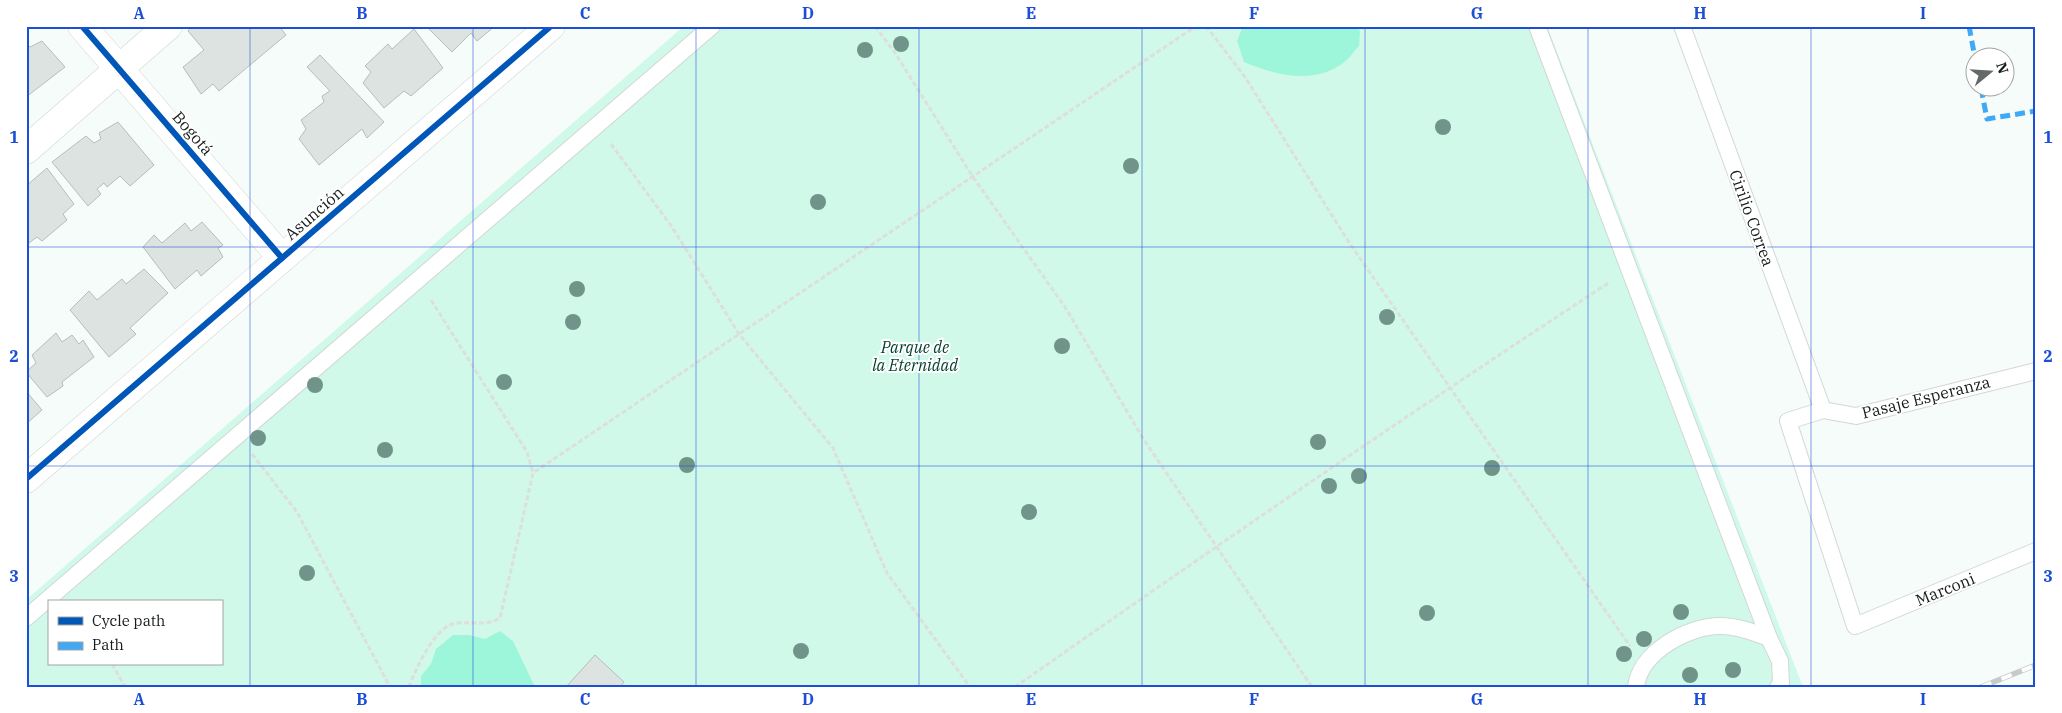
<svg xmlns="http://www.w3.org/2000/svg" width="2062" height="713" viewBox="0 0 2062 713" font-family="'IBM Plex Serif',serif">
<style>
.green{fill:#d0f9ea;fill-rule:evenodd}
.water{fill:#9df6d9}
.building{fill:#dce3e0;stroke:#b7bdbb}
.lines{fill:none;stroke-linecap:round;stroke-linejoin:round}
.service-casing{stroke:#d1d8d5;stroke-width:18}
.minor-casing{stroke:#d1d8d5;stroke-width:29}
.path{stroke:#dcdfde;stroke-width:3;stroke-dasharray:5 2.5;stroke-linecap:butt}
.service{stroke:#fefffe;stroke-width:16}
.minor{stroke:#fefffe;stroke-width:28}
.rail-casing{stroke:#c8cac9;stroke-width:5.5}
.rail{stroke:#fff;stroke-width:4;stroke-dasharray:11;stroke-linecap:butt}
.quiet{stroke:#3fa9f5;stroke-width:5;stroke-dasharray:10 5;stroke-linecap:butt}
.cycleway-casing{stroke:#fff;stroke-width:9}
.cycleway{stroke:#0057b8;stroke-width:6}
.tree{fill:#709489}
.grid{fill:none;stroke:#1d4ed8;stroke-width:1;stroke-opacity:0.55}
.labels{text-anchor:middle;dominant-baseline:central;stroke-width:4;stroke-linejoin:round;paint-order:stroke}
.street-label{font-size:16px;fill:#151c19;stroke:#fff}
.park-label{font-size:16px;font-style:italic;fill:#033e2e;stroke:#fff}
.neatline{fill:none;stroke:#1d4ed8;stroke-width:2}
.grid-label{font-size:16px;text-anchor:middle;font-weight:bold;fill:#1d4ed8}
</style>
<rect width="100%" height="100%" fill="#f6fcf9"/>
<path class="green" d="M684,26H1547L1803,687H26V600ZM49,602H221V664H49Z"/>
<g class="water">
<path d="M1243,26H1357L1360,31L1359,46C1354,51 1349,59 1343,63C1314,85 1275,75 1244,62L1237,41Z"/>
<path d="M500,631L513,641L535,687H421V676L431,664L436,649L453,635H469L485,639Z"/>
</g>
<g class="building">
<path d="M192,26H279L286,35L219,91L213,84L201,94L183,67L204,50L188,31Z"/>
<path d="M426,26H495L477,41L471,33L452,52Z"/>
<path d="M414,29L443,68L411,96L404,91L384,108L363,83L371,72L365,66L388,44L392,49Z"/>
<path d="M42,41L65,67L26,97V43L30,47Z"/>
<path d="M320,55L384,122L367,138L362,129L319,165L299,139L306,129L301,120L324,102L322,96L330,91L307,67Z"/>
<path d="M118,122L154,165L130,186L120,176L107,187L104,183L97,189L101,194L88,206L52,162L86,136L94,143L101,139L99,133Z"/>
<path d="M47,168L74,204L63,214L67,220L42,241L37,237L29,243L26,240V186Z"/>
<path d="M202,222L223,245L218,248L223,257L201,276L197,270L175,289L143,247L154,235L162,243L185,223L191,231Z"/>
<path d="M144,269L168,293L130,328L136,334L109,357L70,310L89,291L97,300L122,279L126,284Z"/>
<path d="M56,333L62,342L72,335L79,344L83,340L94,357L62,382L63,386L47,397L26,372L36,363L32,355Z"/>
<path d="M26,391L42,410L26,424Z"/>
<path d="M595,655L624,682L620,687H566Z"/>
</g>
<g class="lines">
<g class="service-casing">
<g id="service">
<path d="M1537,26L1769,638L1780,661L1781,683L1778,687"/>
<path d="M1682,26L1823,410"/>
<path d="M2036,371L1856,416L1823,410L1788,421L1855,626L2036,551"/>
<path d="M26,618L712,26"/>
<path d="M1636,687C1640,652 1688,626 1720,626C1737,626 1753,632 1769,638"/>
</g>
</g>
<g class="minor-casing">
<g id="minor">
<path d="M82,26L282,258"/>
<path d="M26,150L168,26"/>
<path d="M26,479L551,26"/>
</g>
</g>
<g class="path">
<path d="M875,26L895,53L973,177L1065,307L1144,440L1312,687"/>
<path d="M1206,26L1245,77L1350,244L1630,646"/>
<path d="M611,144L672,227L739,334L833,448L887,573L970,687"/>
<path d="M431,300L527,452L533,473"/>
<path d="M252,454L297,512L390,687"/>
<path d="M112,664L125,687"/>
<path d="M409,687C415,670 433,632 450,625C467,619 484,628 500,618L533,473L1196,26"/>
<path d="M1015,687C1212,549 1409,413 1610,282"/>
</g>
<use href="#service" class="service"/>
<use href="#minor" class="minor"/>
<g class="rail-casing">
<path id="rail" d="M1981,687L2036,665"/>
</g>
<use href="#rail" class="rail"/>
<g class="quiet">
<path d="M1969,26L1975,58"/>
<path d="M1981,88L1987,119L2036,111"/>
</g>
<g class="cycleway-casing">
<g id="cycleway">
<path d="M82,26L282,258"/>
<path d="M26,479L551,26"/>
</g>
</g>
<use href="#cycleway" class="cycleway"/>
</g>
<g class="tree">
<circle cx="901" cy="44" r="8"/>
<circle cx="865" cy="50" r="8"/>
<circle cx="1443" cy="127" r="8"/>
<circle cx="1131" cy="166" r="8"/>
<circle cx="818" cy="202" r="8"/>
<circle cx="577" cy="289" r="8"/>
<circle cx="1387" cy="317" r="8"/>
<circle cx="573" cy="322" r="8"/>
<circle cx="1062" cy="346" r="8"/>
<circle cx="504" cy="382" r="8"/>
<circle cx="315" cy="385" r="8"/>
<circle cx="258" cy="438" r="8"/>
<circle cx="1318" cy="442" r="8"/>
<circle cx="385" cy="450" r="8"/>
<circle cx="687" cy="465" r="8"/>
<circle cx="1492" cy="468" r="8"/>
<circle cx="1359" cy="476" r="8"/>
<circle cx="1329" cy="486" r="8"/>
<circle cx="1029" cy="512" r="8"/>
<circle cx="307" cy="573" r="8"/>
<circle cx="1681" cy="612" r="8"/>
<circle cx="1427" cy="613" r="8"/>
<circle cx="1644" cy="639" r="8"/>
<circle cx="801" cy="651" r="8"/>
<circle cx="1624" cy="654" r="8"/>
<circle cx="1733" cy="670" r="8"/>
<circle cx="1690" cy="675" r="8"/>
</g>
<path class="grid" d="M250,26V687M473,26V687M696,26V687M919,26V687M1142,26V687M1365,26V687M1588,26V687M1811,26V687M26,247H2036M26,466H2036"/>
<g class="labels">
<g class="street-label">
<text transform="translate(193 133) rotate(49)">Bogotá</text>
<text transform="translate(314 213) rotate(-41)">Asunción</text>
<text transform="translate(1752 218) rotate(70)">Cirilio Correa</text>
<text transform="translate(1926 397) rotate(-14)">Pasaje Esperanza</text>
<text transform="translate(1945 589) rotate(-22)">Marconi</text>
</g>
<g class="park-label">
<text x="915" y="347">Parque de<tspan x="915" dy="18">la Eternidad</tspan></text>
</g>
</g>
<rect width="2062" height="713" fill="none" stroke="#ffffff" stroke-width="55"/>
<rect x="48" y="600" width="175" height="65" fill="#ffffff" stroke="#a1a4a3"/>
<rect x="58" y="617" width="25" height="8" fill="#0057b8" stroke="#a1a4a3"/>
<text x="92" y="626" font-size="15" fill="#151c19">Cycle path</text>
<rect x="58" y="642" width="25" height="8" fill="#3fa9f5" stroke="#a1a4a3"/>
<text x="92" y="650" font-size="15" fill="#151c19">Path</text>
<g transform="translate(1990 72) rotate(72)"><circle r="24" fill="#ffffff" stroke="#a1a4a3"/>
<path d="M0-4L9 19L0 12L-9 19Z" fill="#646a67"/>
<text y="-8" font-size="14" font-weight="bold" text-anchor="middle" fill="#151c19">N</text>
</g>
<rect x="28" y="28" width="2006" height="658" class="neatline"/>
<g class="grid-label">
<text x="139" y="19">A</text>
<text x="362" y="19">B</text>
<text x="585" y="19">C</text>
<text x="808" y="19">D</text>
<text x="1031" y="19">E</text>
<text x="1254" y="19">F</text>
<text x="1477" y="19">G</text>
<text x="1700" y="19">H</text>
<text x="1923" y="19">I</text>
<text x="14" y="143">1</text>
<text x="2048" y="143">1</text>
<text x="14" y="362">2</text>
<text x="2048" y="362">2</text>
<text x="14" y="582">3</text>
<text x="2048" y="582">3</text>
<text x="139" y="705">A</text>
<text x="362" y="705">B</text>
<text x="585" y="705">C</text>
<text x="808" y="705">D</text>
<text x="1031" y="705">E</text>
<text x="1254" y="705">F</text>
<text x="1477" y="705">G</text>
<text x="1700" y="705">H</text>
<text x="1923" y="705">I</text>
</g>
</svg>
